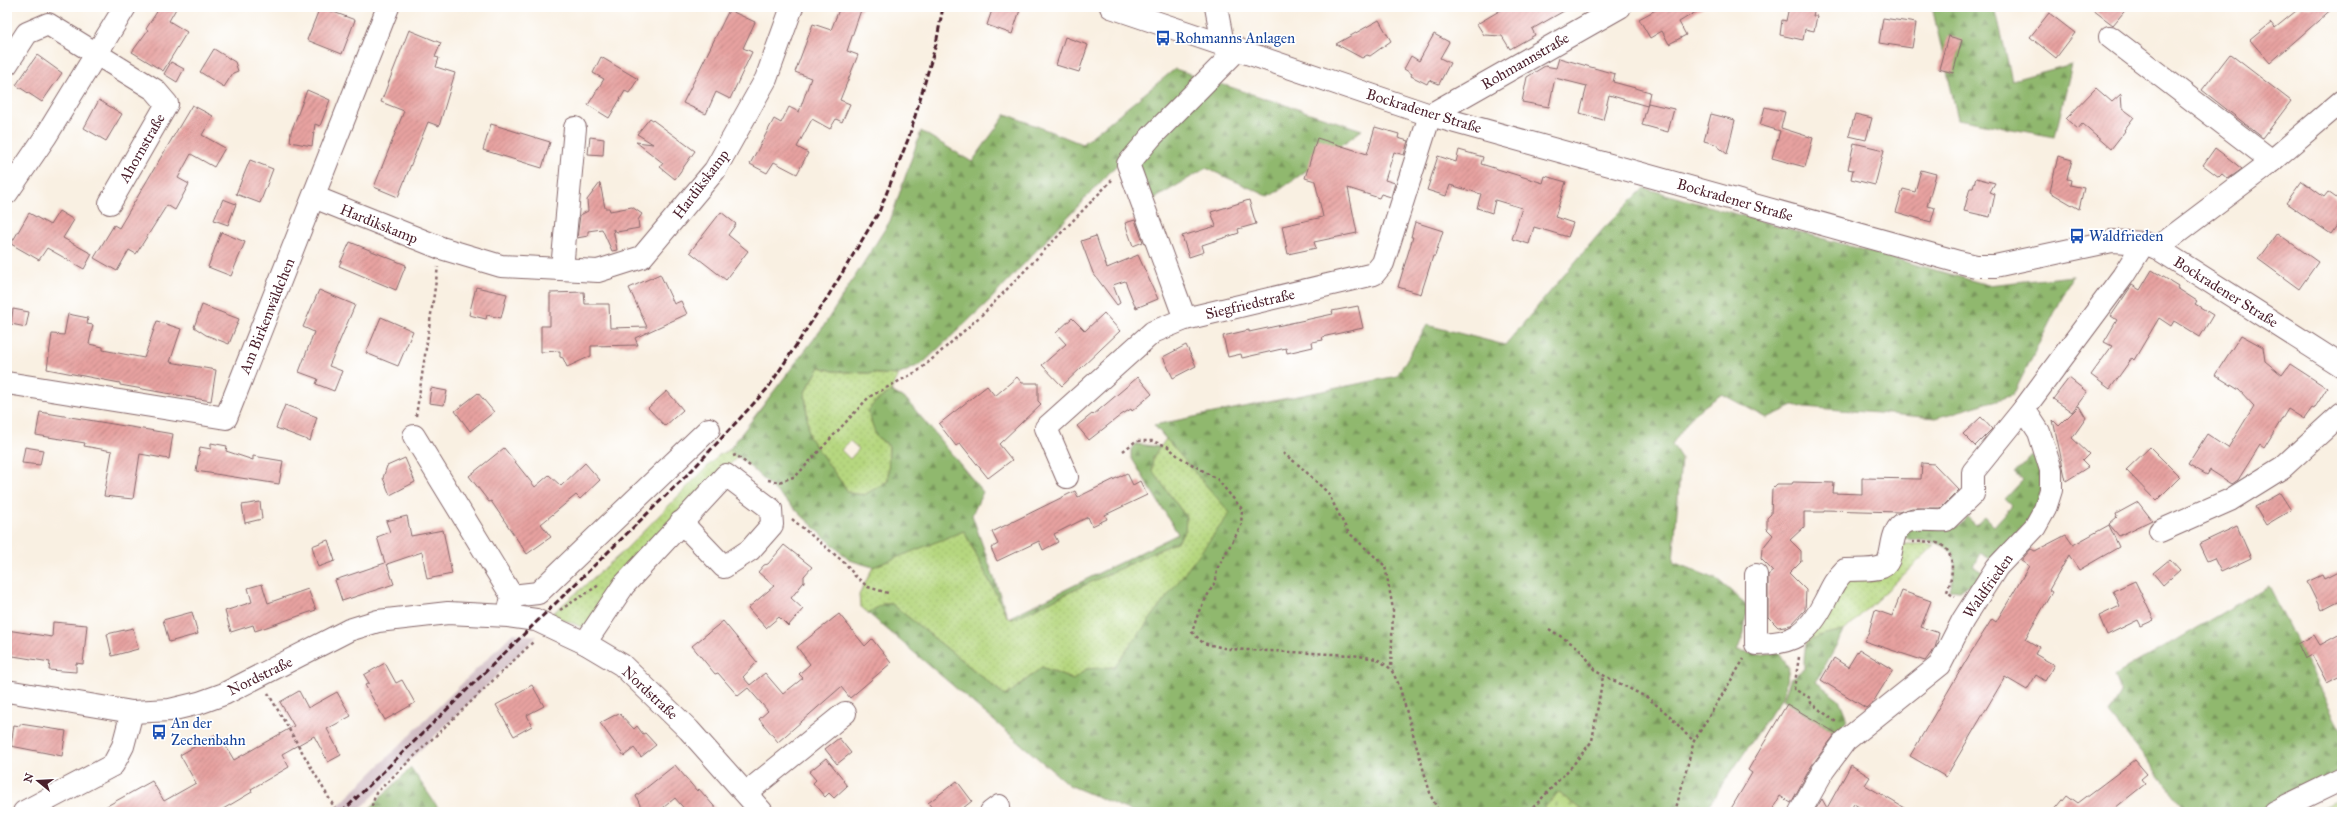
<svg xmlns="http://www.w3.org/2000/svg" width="2349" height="819" viewBox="0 0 2349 819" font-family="'IM FELL Great Primer',serif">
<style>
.industrial{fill:#d2bec5}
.grass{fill:url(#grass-dots);stroke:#807b55;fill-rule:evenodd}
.forest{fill:url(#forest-firs);stroke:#6d6c4c}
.cemetery{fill:url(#cemetery-stones);stroke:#807b55}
.building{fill:url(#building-hatch)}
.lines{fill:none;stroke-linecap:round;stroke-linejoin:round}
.minor-casing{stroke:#87686b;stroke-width:24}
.path{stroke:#87686b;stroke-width:2.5;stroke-dasharray:3 3;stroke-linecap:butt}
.minor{stroke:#fff;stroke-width:22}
.rail{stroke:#4a1f2b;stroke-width:3;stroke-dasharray:6 3;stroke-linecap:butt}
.labels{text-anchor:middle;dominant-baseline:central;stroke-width:3.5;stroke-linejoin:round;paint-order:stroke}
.transit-label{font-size:15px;fill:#164399;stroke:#fff;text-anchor:start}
.street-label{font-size:15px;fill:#4a1f2b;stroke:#fff}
</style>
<defs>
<pattern id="grass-dots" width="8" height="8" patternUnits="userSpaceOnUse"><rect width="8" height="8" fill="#b6d77f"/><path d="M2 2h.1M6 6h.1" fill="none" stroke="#9eb86e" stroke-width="1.8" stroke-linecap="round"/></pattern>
<pattern id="forest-firs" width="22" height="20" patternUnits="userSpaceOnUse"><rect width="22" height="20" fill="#90b86e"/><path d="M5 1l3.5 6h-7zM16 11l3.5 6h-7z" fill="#78955b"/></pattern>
<pattern id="cemetery-stones" width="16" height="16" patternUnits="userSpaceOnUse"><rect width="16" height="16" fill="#b6d77f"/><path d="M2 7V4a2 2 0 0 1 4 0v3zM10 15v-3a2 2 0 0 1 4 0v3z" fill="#9eb86e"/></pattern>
<pattern id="building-hatch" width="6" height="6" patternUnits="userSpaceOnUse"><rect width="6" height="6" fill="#e7a2a0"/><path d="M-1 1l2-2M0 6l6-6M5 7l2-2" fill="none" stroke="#bd8383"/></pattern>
</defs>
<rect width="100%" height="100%" fill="#fff"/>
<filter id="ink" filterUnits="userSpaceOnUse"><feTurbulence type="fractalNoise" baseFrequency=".025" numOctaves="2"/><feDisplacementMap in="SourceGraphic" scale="8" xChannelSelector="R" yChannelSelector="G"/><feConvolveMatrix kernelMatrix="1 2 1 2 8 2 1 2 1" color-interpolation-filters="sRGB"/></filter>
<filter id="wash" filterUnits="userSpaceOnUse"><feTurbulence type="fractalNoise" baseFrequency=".012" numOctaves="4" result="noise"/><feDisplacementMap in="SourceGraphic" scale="16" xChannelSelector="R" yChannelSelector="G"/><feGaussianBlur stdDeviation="0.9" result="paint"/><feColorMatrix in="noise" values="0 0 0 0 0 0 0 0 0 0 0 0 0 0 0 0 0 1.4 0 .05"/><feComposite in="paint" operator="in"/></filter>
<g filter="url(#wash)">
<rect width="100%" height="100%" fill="#f9f0e2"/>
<path class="industrial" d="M513,633L537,636L357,812H332Z"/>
<g class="grass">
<path d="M820,367L833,371L898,375L891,391L874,403L876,436L889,446L888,481L865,495L849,493L809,437L805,392ZM850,441L859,449L850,459L841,450Z"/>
<path d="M1166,439L1243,497L1255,509L1114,667L1086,669L1073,680L1042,667L1006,696L892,604H883L868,613L860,606L859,595L873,567L957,526L964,531L1008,618L1012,619L1178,541L1186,517L1151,470L1153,457Z"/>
<path d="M729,450L738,456L626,575L587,629L551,615L623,552L719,455Z"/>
<path d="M1896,544H1926L1934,546L1844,631C1828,632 1815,637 1805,649L1807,635L1837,590Z"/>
</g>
<g class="forest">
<path d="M1932,7H1995L2012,80L2072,64L2055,137L1958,119Z"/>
<path d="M1175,69L1362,130L1270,197L1206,168L1151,201L1127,154L990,300L923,363L898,375L833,371L820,367L805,392L809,437L849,493L864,495L888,481L889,446L876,436L868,411L874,403L891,391L907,400L983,492L972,515L1008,618L1178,534L1131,457V449L1136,444L1160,447L1153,457L1152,470L1186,517L1185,531L1178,541L1013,619L1008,618L964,531L873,567L849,560L745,462L729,450L823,327L890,221L921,131L972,162L1006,114L1082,144Z"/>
<path d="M1644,188L1988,285L2073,276L2013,395L1936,418L1793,406L1767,418L1722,394L1693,414L1672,444L1681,458L1673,562L1718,580L1747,605L1744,633L1737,651L1759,655L1778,652L1789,668L1783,696L1704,812H1584L1559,793L1540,812H1133L1069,785L868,613L883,604H892L1006,696L1042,667L1073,680L1086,669L1114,667L1230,513L1154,425L1397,376L1427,325L1505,345L1604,228Z"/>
<path d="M2032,455L2040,462C2040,470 2042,481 2041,490C2037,518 2011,540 1992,560L1980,553L1973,566L1985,573L1972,588L1970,583L1959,591L1950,590C1965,544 1942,541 1903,539L1908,528L1958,527L1967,517L1976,525L1985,517L1994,526L2012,506L2005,499L2023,480L2015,473Z"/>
<path d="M2268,586L2342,730V771L2257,812H2188L2109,713L2121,693L2114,676Z"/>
<path d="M1844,631L1816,682L1839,699L1847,719L1837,734L1783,700L1791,678L1804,669C1804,662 1804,655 1805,650C1807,635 1833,632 1844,631Z"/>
<path d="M411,768L441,812H366Z"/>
</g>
<g class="cemetery">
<path d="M1559,793L1584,812H1540Z"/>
<path d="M2342,798V812H2313Z"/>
</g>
<g id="blocks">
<g class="building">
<path d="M160,7H177L169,21L187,32L163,71L132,52L148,30L146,29Z"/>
<path d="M320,7L355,20L342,54L307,40Z"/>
<path d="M840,7H862L847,51L858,55L840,100L850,104L842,122L836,119L830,129L812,119L797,147L808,153L797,174L774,162L767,173L750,164L774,119L781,123L789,107L799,112L811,78L795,72L813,24L831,30Z"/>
<path d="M993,7H1021L1012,34L987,25Z"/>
<path d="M1506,7H1571L1532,29L1535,35L1510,49L1502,36L1484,35L1477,24Z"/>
<path d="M1661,7H1704L1679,22L1686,35L1669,44L1662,31L1650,38L1639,19Z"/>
<path d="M1789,7H1815L1813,16H1817L1814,31L1805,29L1803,40L1780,35L1782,20L1786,21Z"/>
<path d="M2089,7H2128L2113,25Z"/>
<path d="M2301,7H2334L2270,63L2250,40L2271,23L2275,28Z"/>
<path d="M729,10L755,22L743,48L752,52L730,99L716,92L706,114L683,103Z"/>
<path d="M2049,13L2075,33L2056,58L2030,37Z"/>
<path d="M1883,18L1916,23L1912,48L1879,43Z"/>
<path d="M1379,20L1391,41L1370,56L1367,55L1362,58L1336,44Z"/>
<path d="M409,30L441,43L435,57L439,58L436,67L455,73L439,126L428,122L398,197L374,187L404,111L381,102Z"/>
<path d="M1434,34L1449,42L1440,58L1450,63L1439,84L1429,80L1427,84L1411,76L1412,74L1404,69L1411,56L1419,61Z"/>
<path d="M1948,36L1962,40L1953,73L1939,69Z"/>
<path d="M1065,37L1088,45L1079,72L1056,65Z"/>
<path d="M214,49L235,62L238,71L233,73L224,87L200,72Z"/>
<path d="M2230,54L2291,101L2263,138L2202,90Z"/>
<path d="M37,55L62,73L42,102L16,85Z"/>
<path d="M601,57L638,79L629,93L625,91L609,118L588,105L604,79L593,73Z"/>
<path d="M1559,58L1615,74L1613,82L1650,92L1647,106L1609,95L1603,120L1580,113L1587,86L1555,78L1549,107L1522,102L1527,77L1545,66L1556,68Z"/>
<path d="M171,62L184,69L177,82L164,74Z"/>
<path d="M2096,88L2112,102L2121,94L2122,108L2134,117L2124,130L2125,131L2111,149L2082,124L2078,129L2066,119Z"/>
<path d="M307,90L330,100L320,126L315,124L312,146L290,142L291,132Z"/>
<path d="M99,100L122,114L106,141L84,128Z"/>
<path d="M1648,103L1674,109L1668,132L1642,125Z"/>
<path d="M192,105L213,116L202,135L225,148L214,167L191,154L178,178L189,184L175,210L167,205L136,254L129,250L117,271L94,258L114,225L119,228Z"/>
<path d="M1765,107L1785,112L1781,128L1813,138L1805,167L1772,158L1780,131L1760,125Z"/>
<path d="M1711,114L1735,120L1727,154L1715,144L1704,141Z"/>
<path d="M1855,114L1872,118L1866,140L1849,136Z"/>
<path d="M650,118L695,151L675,179L660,167L663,163L636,142L653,144L637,134Z"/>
<path d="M491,124L550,142L542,168L483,150Z"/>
<path d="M1375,127L1399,134L1398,138L1408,141L1404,155L1394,152L1385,180L1395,183L1391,197L1381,194L1379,198L1348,188L1357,233L1314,242L1316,248L1288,254L1282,226L1323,217L1315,181L1305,178L1317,138L1367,154Z"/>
<path d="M590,137L604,139L603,155L588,154Z"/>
<path d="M1854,143L1884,150L1875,185L1851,179L1853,170L1848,169Z"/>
<path d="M2215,148L2232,161L2242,169L2228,179L2222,174L2219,177L2203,165Z"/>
<path d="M1459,150L1483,157L1481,164L1543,183L1545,176L1566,182L1555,217L1573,223L1568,237L1534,227L1529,244L1512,239L1522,208L1495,200L1492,213L1477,208L1481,194L1450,185L1446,196L1427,190L1438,156L1456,162Z"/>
<path d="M2058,156L2072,160L2067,179L2071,180L2070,185L2084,188L2079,209L2050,192Z"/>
<path d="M250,160L273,169L260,203L236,194Z"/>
<path d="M1921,170L1936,174L1927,206L1935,208L1931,222L1896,212L1903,189L1915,192Z"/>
<path d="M1976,178L1995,183L1990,192L1995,194L1990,217L1964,211L1970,188H1973Z"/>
<path d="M2302,181L2324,197L2328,192L2342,202V218L2331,234L2286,203Z"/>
<path d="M600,183L605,208H609L610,211L632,207L642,214L638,220L639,228L617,232L613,229L617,250L612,251L602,229L588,231V236L577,238L580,215L588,211L587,200Z"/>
<path d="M223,199L236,204L228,225L214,220Z"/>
<path d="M1249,200L1256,224L1238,229L1239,233L1202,245L1204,252L1189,257L1182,236L1216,226L1211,212Z"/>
<path d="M59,211L74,220L63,238L92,254L84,269L47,248L39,260L11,244L29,213L50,225Z"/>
<path d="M721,212L736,224L728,235L748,251L726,280L690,252Z"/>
<path d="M1135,220L1143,242L1133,246L1125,223Z"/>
<path d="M1415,222L1443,231L1435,256H1433L1421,294L1398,287L1413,237H1411Z"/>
<path d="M221,232L245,242L231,276L208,267Z"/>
<path d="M2277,233L2318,262L2299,289L2258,259Z"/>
<path d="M1096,236L1107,268L1138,255L1158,299L1136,308L1125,281L1113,285L1120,303L1117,305L1093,273L1081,241Z"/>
<path d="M350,242L406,265L396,290L339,266Z"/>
<path d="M2152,270L2178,286L2177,288L2197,301L2195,304L2213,315L2200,337L2174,321L2171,326L2159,318L2134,360L2132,358L2110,389L2091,375L2112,346L2104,342L2117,320L2111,316L2132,285L2140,290Z"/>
<path d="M660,274L674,304L681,301L687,314L635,338L638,345L591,346V356L567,367L563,358L560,357V351L541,352V326H550V293L584,292L585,304H609L610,328L647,327L629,288Z"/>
<path d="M476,287L507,294L501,318L487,315L486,319L469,315Z"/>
<path d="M319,290L355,305L329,366L342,371L334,391L316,384L318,379L299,372L314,332L303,327Z"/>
<path d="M202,305L239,319L229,344L206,335L194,327Z"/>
<path d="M1358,306L1363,328L1322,337L1323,340L1312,342L1313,347L1287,353L1286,348L1242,358L1241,354L1228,357L1223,336L1249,330V332L1333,314L1332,311Z"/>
<path d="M13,309L29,312L26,327L11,324Z"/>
<path d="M1104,313L1120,331L1062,386L1042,365L1066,344L1056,333L1072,318L1085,331Z"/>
<path d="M68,314L88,318L87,324L93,325L89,344L103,347V350L144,358L157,321L181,329L170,362L216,370L211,401L120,385V383L47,369L52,334L64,335Z"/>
<path d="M381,317L413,331L398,366L366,353Z"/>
<path d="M2241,335L2263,347L2265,361L2282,375L2290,364L2327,388L2314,409L2312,408L2304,419L2288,409L2264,448L2260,445L2238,480L2232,484L2210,470L2207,475L2188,464L2207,434L2228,448L2254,406L2239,390L2215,375Z"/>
<path d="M1186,345L1196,366L1173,378L1163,357Z"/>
<path d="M1017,377L1022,383H1038V401L1041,404L999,444L1012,460L988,478L960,443L956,446L939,424L987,386L995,396Z"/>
<path d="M1138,377L1152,394L1132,411L1131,409L1121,415L1089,440L1077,426L1092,414L1093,415Z"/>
<path d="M2069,378L2087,392L2072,412L2053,399Z"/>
<path d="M431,388L447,391L444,405L429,403Z"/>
<path d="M667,391L683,410L665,426L648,408Z"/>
<path d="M478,393L494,412L470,431L455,411Z"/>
<path d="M285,405L317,417L310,441L276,428Z"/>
<path d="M2079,406L2086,418L2072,438L2089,454L2082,461L2088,467L2066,481L2053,420L2059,426Z"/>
<path d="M40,412L173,434L169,459L140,454L133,499L104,496L112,451L84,446L85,443L36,435Z"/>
<path d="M1981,417L1992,429L1975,446L1963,434Z"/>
<path d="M211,443L227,446L226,451L253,460V456L283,461L279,484L196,471L200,447L211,449Z"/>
<path d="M25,447L43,450L40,465L22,463Z"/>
<path d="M2150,447L2180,477L2156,501L2126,470Z"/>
<path d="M504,448L535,487L549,475L561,486L585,463L600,480L580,499L576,495L541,524L551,537L527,554L491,501L489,502L469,476Z"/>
<path d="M405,458L415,482L390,495L383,478L387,466Z"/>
<path d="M1922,463L1934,464L1959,490L1941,508H1912L1899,512L1824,510V512H1804V527L1790,540L1801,551V561L1789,573L1806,590L1805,610L1791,625L1778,627L1768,617V575L1773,571L1761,559L1762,549L1773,535L1767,529V518L1771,514L1772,489L1777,484H1792L1793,482L1834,483L1833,493L1862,494V478L1921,479Z"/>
<path d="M1127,473L1133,485L1140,481L1147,495L1105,515L1107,519L1092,526L1088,517L1054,534L1058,542L1043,550L1039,541L997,561L991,548L998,544L992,532L1075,491L1078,497Z"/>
<path d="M2280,493L2291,510L2266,525L2255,507Z"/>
<path d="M260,502L262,519L245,523L242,505Z"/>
<path d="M2138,502L2152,520L2119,536L2109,524L2117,517L2116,514Z"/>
<path d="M407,516L411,536L443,530L452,574L427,579L422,552L387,564L394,584L342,601L335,580L385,563L377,537L390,532L386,521Z"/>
<path d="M2109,525L2119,547L2079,570L2069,555L2049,590L2052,592L2025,639L2039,647L2035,654L2054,665L2045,681L2036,675L2027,690L2005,677L1946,777L1910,756L1970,654L1992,619L1996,622L2014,592L2029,566L2021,561L2024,557L2031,549L2035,551L2066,535L2073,545Z"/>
<path d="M2237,526L2251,558L2221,572L2214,558L2207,561L2199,544Z"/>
<path d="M328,540L335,561L318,567L312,546Z"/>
<path d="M784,545L812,567L804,576V582L791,598L803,609L788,626L779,617L766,628L748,608L774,586L758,572L764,565L768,564Z"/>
<path d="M2170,559L2180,570L2163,585L2153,573Z"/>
<path d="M2342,570V599L2321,610L2307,582L2322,575L2324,579Z"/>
<path d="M2135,581L2154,620L2141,626L2138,620L2107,635L2099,616L2120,606L2113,591Z"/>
<path d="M262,584L268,603L308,589L316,610L255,631L253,625L231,632L225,611L252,602L248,588Z"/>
<path d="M1902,591L1931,601L1921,627L1939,633L1935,648L1925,661L1864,641L1870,631H1869L1875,610L1892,616Z"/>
<path d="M192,612L198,634L169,642L163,620Z"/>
<path d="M839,614L865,646L872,639L891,663L850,698L841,687L778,742L759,719L768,711L748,688L738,696L718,673L715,674L692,646L723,621L757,662L743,677L750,685L765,673L783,694L803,678L799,674L810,664L797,647Z"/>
<path d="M53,622L87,625L83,664L76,663V672L49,670L50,662L7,655V630L52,637Z"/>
<path d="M133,628L138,649L112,656L107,634Z"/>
<path d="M2342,633V675L2327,683L2312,655L2305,659L2298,644L2314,635L2320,645Z"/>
<path d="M1859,649L1893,670L1873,702L1866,708L1821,680L1834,658L1848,667Z"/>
<path d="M385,663L396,683L402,680L415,703L385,720L365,685L369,683L364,675Z"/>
<path d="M532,685L544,706L527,715L532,726L514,736L496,705Z"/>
<path d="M299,691L308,708L337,692L351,716L327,729L341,755L328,762L314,736L282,754L289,767L251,789L252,792L218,812H96L152,781L164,801L196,783L180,755L218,733L234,760L294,726L280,702Z"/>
<path d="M1787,704L1836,733L1812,765L1791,803L1780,796L1771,812H1729L1752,773L1748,770Z"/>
<path d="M619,713L634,729L637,726L643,734L645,733L656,745L641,757L634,748L624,756L600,723Z"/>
<path d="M20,724L66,731L62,756L11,746L14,725L20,726Z"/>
<path d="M839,738L851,753L837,764L825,749Z"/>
<path d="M826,758L844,780L843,781L847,786L834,798L829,793L825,797L813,783L816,780L809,772Z"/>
<path d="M2135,760L2147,774L2141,779L2145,784L2110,812H2053L2067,795L2078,803Z"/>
<path d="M675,765L697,791L699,789L719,812H687L675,798L658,812H648L640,805L636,796Z"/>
<path d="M1851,765L1870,777L1865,785L1911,812H1867L1854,804L1849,812H1814L1822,799L1827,808Z"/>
<path d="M957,781L972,801L958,812H936L928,803Z"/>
</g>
</g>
</g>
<g filter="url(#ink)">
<use href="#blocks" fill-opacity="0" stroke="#87686b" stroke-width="1"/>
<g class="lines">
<g class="minor-casing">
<g id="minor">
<path d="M1111,7L1430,115L1959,262L1976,266H1995L2112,241L2144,243L2157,248L2342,366"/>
<path d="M1216,7L1223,44"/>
<path d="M2110,37L2272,161"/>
<path d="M7,64L27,33L48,24L155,90L167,104L110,203"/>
<path d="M7,193L46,136L125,7"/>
<path d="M314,197L441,248L501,266L598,271L642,257L715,170L766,79L792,7"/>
<path d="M2157,248L2267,165L2342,101"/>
<path d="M562,269L575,128"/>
<path d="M1185,319L1128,164L1151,137L1238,49"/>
<path d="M7,383L226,418L388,7"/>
<path d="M414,436L512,596L509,611"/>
<path d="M1067,477L1046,428L1153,332L1185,319L1374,274L1383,263L1430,115L1620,7"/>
<path d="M2160,531L2230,500L2283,467L2342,413"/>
<path d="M1756,575V644C1793,644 1808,635 1825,601C1832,587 1834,581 1845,570C1855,569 1872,571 1882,567C1897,560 1886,531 1906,522C1913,518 1937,521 1946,520L1973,494V472L2024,409"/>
<path d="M512,596L538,593L709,429"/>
<path d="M585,643L624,585L726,475L771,509L772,525L750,550L724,567L681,522"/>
<path d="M7,691L132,712L170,710L199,703L224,694L349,630L378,621L448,613L508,616L536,620L585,643L622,665L689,730L762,812"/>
<path d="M746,793L845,713"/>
<path d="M24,812L113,765L123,746L132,712"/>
<path d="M991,812L999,806"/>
<path d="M1800,812L1823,771L1845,741L1940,665L1963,620L1997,567L2035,527L2045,509L2051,490V470L2039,432L2024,409L2123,276L2144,243"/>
<path d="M2274,812L2342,779"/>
</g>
</g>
<g class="path">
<path d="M416,416L438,267"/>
<path d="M1123,451L1136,441H1152L1167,446L1178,456L1217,479L1242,509L1241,526L1217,569L1216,580L1199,611L1192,632L1203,643L1228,649L1352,655L1377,659L1391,669L1399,685L1431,796L1439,812"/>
<path d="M1283,453L1300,466L1328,493L1348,532L1385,566L1393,609L1391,669"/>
<path d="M733,456L736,455L750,466"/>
<path d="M768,480L779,482L796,476L869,397L918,371L937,355L985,312L1112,180"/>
<path d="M792,519L846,564L855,576L868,587L888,593"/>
<path d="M1912,542C1919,542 1927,541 1934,542C1958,548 1953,575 1947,592L1955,597"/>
<path d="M560,610L599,585"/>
<path d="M1549,629L1579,648L1597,672L1648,698L1670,716L1686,734L1694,741"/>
<path d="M1799,657L1794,689L1810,698L1811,703L1836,722"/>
<path d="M268,693L337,812"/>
<path d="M370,812L376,793L534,641"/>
<path d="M1529,812L1573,765L1592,741L1603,676"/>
<path d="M1675,812L1694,741L1744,659"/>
</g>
<use href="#minor" class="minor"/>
<path class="rail" d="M342,812L693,469L768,388L827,298L879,212L909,137L936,44L943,7"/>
</g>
</g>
<defs>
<g id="bus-bare" transform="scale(1.2)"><path d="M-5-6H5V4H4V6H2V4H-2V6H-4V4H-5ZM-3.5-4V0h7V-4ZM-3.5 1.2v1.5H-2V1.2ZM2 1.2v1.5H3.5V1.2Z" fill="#1a4fb4" stroke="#fff" stroke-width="2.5" paint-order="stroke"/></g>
</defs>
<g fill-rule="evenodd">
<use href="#bus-bare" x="1163" y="38"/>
<use href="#bus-bare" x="2077" y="236"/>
<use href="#bus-bare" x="159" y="732"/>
</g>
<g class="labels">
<g class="transit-label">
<text x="1175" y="38">Rohmanns Anlagen</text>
<text x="2089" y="236">Waldfrieden</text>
<text x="171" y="723">An der<tspan x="171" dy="17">Zechenbahn</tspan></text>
</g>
<g class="street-label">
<text transform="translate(1525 61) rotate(-30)">Rohmannstraße</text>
<text transform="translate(1424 111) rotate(17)">Bockradener Straße</text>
<text transform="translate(142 148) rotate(-60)">Ahornstraße</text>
<text transform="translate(701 184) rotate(-53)">Hardikskamp</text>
<text transform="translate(1735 200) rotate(16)">Bockradener Straße</text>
<text transform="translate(379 224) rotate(22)">Hardikskamp</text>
<text transform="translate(2226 292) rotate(32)">Bockradener Straße</text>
<text transform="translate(1250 304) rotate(-13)">Siegfriedstraße</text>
<text transform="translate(267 316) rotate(-68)">Am Birkenwäldchen</text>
<text transform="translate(1988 586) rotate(-55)">Waldfrieden</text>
<text transform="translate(260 676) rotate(-26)">Nordstraße</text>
<text transform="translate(650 693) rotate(43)">Nordstraße</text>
</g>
</g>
<rect width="2349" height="819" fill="none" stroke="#fff" stroke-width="24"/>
<g transform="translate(38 781) rotate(288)" stroke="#ffffff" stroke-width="3" paint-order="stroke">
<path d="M0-3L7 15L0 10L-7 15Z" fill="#4a1f2b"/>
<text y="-6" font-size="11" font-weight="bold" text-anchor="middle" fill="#4a1f2b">N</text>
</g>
</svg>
